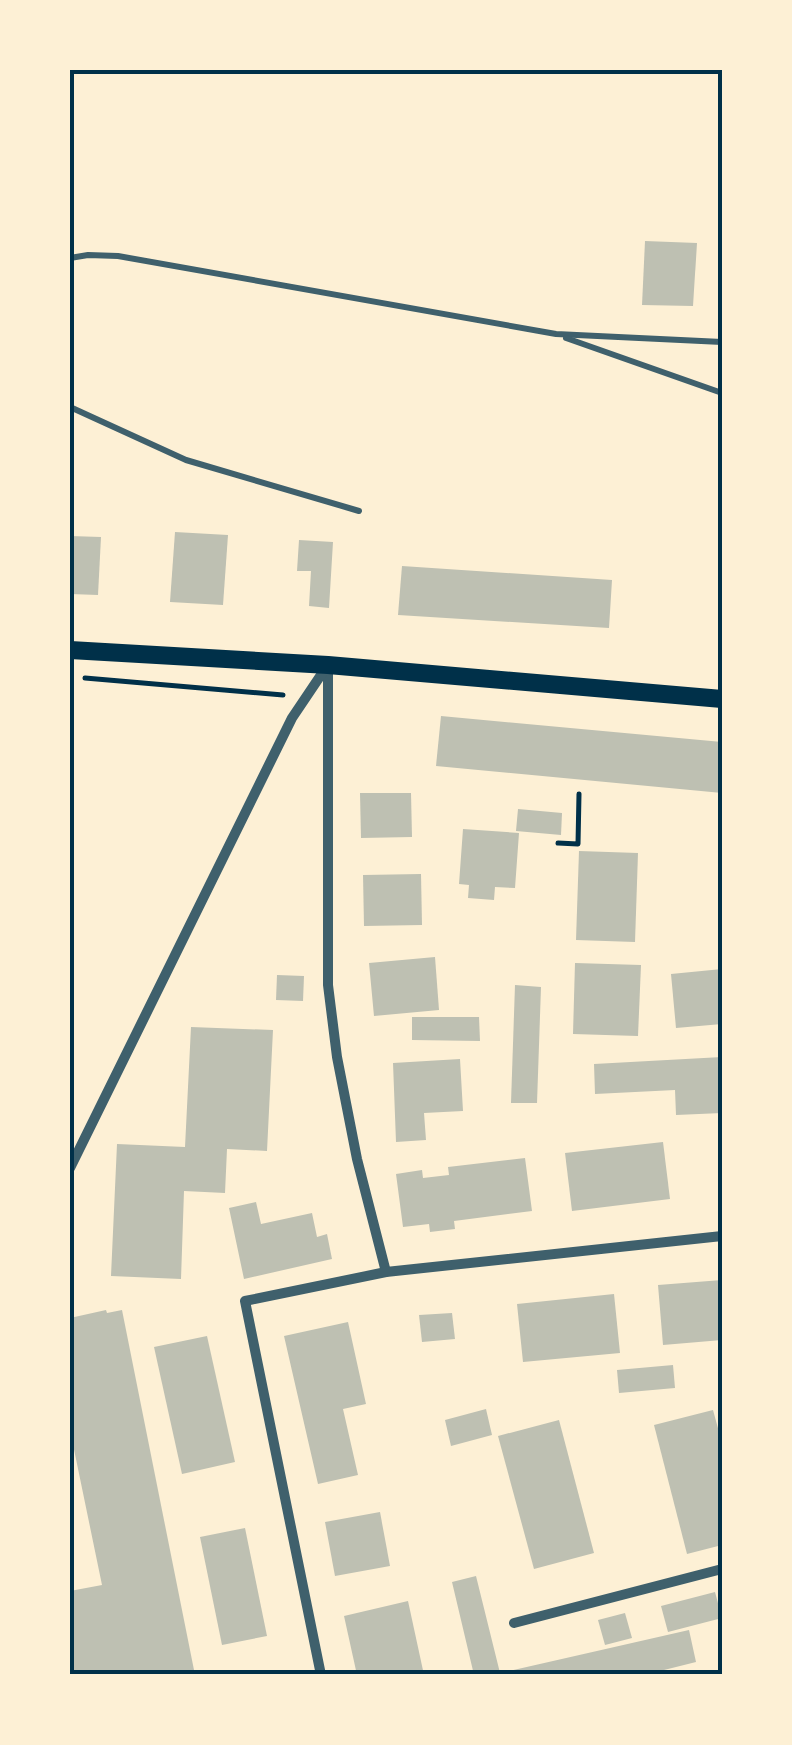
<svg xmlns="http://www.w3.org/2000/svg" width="792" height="1745" viewBox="0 0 792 1745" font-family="Georgia,serif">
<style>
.building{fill:#bec0b2}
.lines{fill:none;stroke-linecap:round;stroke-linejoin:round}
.path{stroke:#003049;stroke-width:5}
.service{stroke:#3f606c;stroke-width:6}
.minor{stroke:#3f606c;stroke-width:10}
.secondary{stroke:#003049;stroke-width:18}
.neatline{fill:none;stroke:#003049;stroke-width:4}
</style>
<rect width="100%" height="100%" fill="#fdf0d5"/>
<g class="building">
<path d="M645,241L697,243L693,306L642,305Z"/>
<path d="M175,532L228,535L223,605L170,602Z"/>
<path d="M70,536L101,537L98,595L70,594Z"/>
<path d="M299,540L333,542L329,608L309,606L311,571H297Z"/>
<path d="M402,566L612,580L609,628L398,615Z"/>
<path d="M441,716L722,742V793L436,766Z"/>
<path d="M360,793H411L412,837L361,838Z"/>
<path d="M518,809L562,813L561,835L516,831Z"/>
<path d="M463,829L519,833L515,888L495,887L494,900L468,898L469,885L459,884Z"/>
<path d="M579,851L638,853L635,942L576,940Z"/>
<path d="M421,874L422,925L364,926L363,875Z"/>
<path d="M435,957L439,1010L374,1016L369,963Z"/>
<path d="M575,963L641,965L638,1036L573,1034Z"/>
<path d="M722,969V1024L676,1028L671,974Z"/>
<path d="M277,975L304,976L303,1001L276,1000Z"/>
<path d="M515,985L541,987L537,1103H511Z"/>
<path d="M412,1017H479L480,1041L412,1040Z"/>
<path d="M191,1027L273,1030L267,1151L227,1149L225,1193L184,1191L181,1279L111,1276L117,1144L185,1147Z"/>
<path d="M722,1057V1113L676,1115L675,1090L595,1094L594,1064Z"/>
<path d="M460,1059L463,1111L424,1113L426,1140L396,1142L393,1063Z"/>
<path d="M663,1142L670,1199L572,1211L565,1153Z"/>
<path d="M525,1158L532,1211L454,1221L455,1229L430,1232L429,1224L403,1227L396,1174L422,1170L423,1178L449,1175L448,1167Z"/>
<path d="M256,1202L261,1224L312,1213L317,1237L327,1234L332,1259L244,1279L229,1208Z"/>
<path d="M722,1280V1340L663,1345L658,1285Z"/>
<path d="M614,1294L620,1353L523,1362L517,1304Z"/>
<path d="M106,1310L107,1313L122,1310L195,1675H70V1591L102,1585L70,1430V1318Z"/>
<path d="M452,1313L455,1339L422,1342L419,1315Z"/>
<path d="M348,1322L366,1404L343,1409L358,1475L318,1484L284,1336Z"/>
<path d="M207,1336L235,1462L182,1474L154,1347Z"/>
<path d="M673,1365L675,1388L619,1393L617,1370Z"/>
<path d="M486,1409L492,1435L451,1446L445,1420Z"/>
<path d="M713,1410L722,1443V1545L687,1554L654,1425Z"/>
<path d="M559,1420L594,1553L534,1569L498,1436Z"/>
<path d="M380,1512L390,1566L335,1576L325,1522Z"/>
<path d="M245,1528L267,1636L222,1645L200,1537Z"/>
<path d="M476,1576L500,1673L689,1630L696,1662L644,1675H474L452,1582Z"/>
<path d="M715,1592L722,1618L668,1632L661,1606Z"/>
<path d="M408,1601L424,1675H357L344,1616Z"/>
<path d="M625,1613L632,1638L605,1645L598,1620Z"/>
</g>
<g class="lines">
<g class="path">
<path d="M85,678L283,695"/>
<path d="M558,843L578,844L579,794"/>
</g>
<g class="service">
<path d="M70,258L88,255L118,256L556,334L722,342"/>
<path d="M566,338L722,393"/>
<path d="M70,407L186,460L359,511"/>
</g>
<g class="minor">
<path d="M328,665V985L337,1057L357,1159L386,1272"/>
<path d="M70,1168L292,718L327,666"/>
<path d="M514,1623L722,1569"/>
<path d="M321,1675L245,1301L386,1272L722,1236"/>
</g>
<path class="secondary" d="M70,650L328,665L722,699"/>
</g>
<rect width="792" height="1745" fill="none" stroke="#fdf0d5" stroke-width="145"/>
<rect x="72" y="72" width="648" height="1600" class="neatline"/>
</svg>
